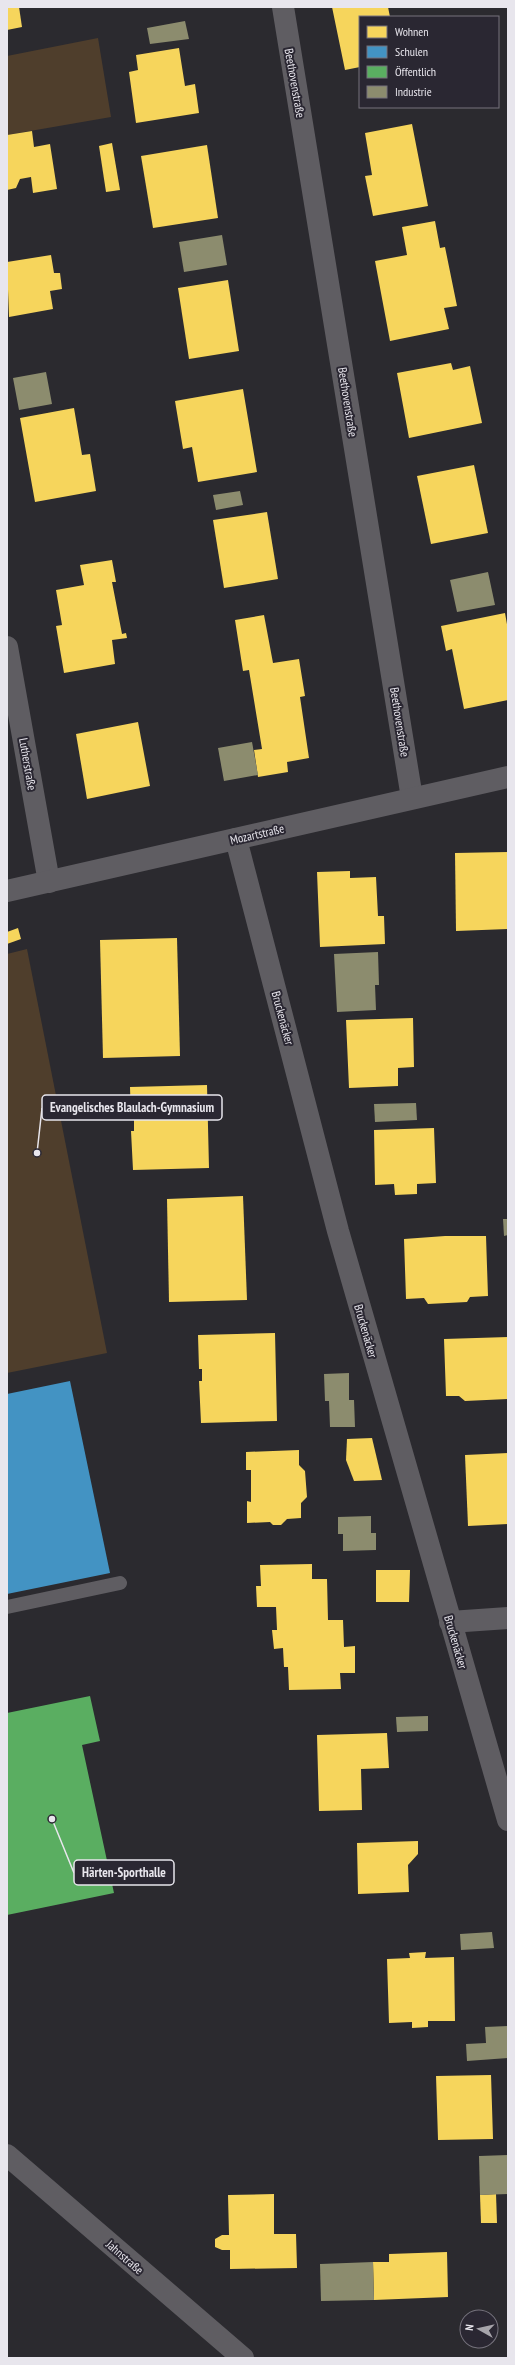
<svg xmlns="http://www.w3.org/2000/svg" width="515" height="2365" viewBox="0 0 515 2365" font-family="'PT Sans Narrow',sans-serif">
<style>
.green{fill:#4f3e2c}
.homes{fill:#f6d55c}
.schools{fill:#4393c3}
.public{fill:#5aae61}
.industry{fill:#8c8c6e}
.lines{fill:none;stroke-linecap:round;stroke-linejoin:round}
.lane{stroke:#5f5d62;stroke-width:14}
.street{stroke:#5f5d62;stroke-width:22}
.labels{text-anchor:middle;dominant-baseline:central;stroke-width:4;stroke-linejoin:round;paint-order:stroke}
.street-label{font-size:12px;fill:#e8e6ed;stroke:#2a2732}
.leader{fill:none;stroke:#e8e6ed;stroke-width:1.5}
.callout-dot{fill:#e8e6ed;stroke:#2a2732;stroke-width:1.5}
.callout{fill:#2a2732;stroke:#e8e6ed;stroke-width:1.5}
.callout-label{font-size:13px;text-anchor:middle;font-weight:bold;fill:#e8e6ed}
</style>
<rect width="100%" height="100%" fill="#2b2a2f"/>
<g class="green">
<path d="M98,38L111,117L7,135V56Z"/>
<path d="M27,949L107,1353L7,1373V954Z"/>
</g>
<g class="homes">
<path d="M7,7H19L22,27L7,30Z"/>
<path d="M332,7H388L390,17H360V67L345,70Z"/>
<path d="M179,48L185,86L195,84L199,113L136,123L129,72L138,70L136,55Z"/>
<path d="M412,124L428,206L373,216L365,176L372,175L365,133Z"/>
<path d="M32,131L34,147L50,144L57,189L33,193L31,177L20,179L16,188L7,190V135Z"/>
<path d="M112,143L120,190L106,192L99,146Z"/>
<path d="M207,145L218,218L153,228L141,156Z"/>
<path d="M435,221L440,248L445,247L457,306L444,308L449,329L390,341L375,261L407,255L402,227Z"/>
<path d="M51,255L54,273H60L62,289L50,291L53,309L9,317L7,262Z"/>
<path d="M228,280L239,351L189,359L178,288Z"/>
<path d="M451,363L453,370L470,366L482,423L409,438L397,373Z"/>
<path d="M243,389L257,472L198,482L192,447L183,449L175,401Z"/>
<path d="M74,408L82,455L90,454L96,491L35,502L20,418Z"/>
<path d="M474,465L488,533L431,544L417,476Z"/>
<path d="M267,512L278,579L224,588L213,520Z"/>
<path d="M112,560L116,582H112L122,634L126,633L127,638L112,640L115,664L64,673L56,626L62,625L56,590L84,585L80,565Z"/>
<path d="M505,613L508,630V700L464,709L452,649L446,651L441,626Z"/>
<path d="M264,615L273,663L299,659L305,696L300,697L309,758L287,762L288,772L258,777L254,750L262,749L249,670L243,671L235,620Z"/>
<path d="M138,722L150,786L87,799L76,734Z"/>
<path d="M508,852V929L456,931L455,853Z"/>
<path d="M350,871V878L376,877L378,916H384L385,944L320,947L317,872Z"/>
<path d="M18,928L21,939L7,944V932Z"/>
<path d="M177,938L180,1056L103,1058L100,940Z"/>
<path d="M413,1018L414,1067L398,1068V1086L349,1088L346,1020Z"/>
<path d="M207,1085L209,1168L133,1170L131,1131H134V1119H131L130,1087Z"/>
<path d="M434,1128L436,1183L417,1184V1194L395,1195L394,1184L375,1185L374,1130Z"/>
<path d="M243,1196L247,1300L169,1302L167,1199Z"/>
<path d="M445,1236H486L488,1296L470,1297L467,1302L428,1304L424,1298L406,1299L404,1239Z"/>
<path d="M275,1333L277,1421L201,1423L199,1381H202V1369H199L198,1335Z"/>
<path d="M508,1337V1399L465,1401L459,1396H446L444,1339Z"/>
<path d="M372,1438L382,1480L354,1481L346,1460L347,1439Z"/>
<path d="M299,1450V1465L305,1471L307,1497L301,1503V1518L287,1519L281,1525H273L270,1522L247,1523V1501L251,1502V1470H246V1452Z"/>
<path d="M508,1453V1524L468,1526L465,1455Z"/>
<path d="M312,1564V1579H327L328,1620H343L344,1647L355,1646V1673H340L341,1689L289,1690L288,1667H284L283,1648L274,1649L272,1630H277L276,1607H257L256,1586H261L260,1565Z"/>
<path d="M376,1570H410L409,1602H376Z"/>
<path d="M387,1733L389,1768L361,1769L362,1810L319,1811L317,1735Z"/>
<path d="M418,1841V1854L408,1865L409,1892L358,1894L357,1843Z"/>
<path d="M426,1952L425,1958L454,1957L455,2021H428V2027L412,2028V2022L389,2023L387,1959L410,1958L409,1953Z"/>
<path d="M491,2075L493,2139L438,2140L436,2076Z"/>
<path d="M274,2194V2234H296L297,2268L230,2269V2250H222L215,2247V2239L222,2235H229L228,2195Z"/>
<path d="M496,2194L497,2223H481L480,2195Z"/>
<path d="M447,2252L448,2297L374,2300L373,2262H389V2254Z"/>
</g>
<path class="schools" d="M70,1381L110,1573L7,1594V1394Z"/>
<path class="public" d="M90,1696L100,1741L82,1745L114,1893L7,1915V1713Z"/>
<g class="industry">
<path d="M185,21L189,39L150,44L147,28Z"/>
<path d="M222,235L227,265L184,272L179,242Z"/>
<path d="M46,372L52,404L19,410L13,378Z"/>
<path d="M240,491L243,505L216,510L213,495Z"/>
<path d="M488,572L495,605L457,612L450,580Z"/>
<path d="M252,742L258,775L224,781L218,748Z"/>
<path d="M378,952L379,985H375L376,1010L337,1012L334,954Z"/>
<path d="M416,1103L417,1120L375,1122L374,1104Z"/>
<path d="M503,1219H508V1235L504,1236Z"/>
<path d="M349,1373V1400H354L355,1427H330L329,1401H325L324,1374Z"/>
<path d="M371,1516V1533H376V1550L343,1551V1534H338V1517Z"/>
<path d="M428,1716V1731L397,1732L396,1717Z"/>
<path d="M492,1932L494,1948L461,1950L460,1934Z"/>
<path d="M508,2026V2058L467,2061L466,2044L486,2043L485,2027Z"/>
<path d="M508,2155V2194L480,2195L479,2156Z"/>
<path d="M373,2262L374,2300L321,2301L320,2264Z"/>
</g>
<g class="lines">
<path class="lane" d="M7,1607L120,1583"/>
<g class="street">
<path d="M283,7L412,798"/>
<path d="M7,647L49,882"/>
<path d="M236,839L338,1231L508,1820"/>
<path d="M7,891L508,777"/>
<path d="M450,1622L508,1618"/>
<path d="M7,2155L243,2358"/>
</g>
</g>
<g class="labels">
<g class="street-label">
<text transform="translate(295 83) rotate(80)">Beethovenstraße</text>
<text transform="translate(348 402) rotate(81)">Beethovenstraße</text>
<text transform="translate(400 722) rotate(81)">Beethovenstraße</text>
<text transform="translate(28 764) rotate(80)">Lutherstraße</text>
<text transform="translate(257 834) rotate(-13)">Mozartstraße</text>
<text transform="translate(283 1018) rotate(75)">Bruckenäcker</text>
<text transform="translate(366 1331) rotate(74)">Bruckenäcker</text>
<text transform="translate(456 1642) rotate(74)">Bruckenäcker</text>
<text transform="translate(125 2257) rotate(41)">Jahnstraße</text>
</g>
</g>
<path class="leader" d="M37 1153L42 1108M52 1819L74 1873"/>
<g class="callout-dot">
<circle cx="37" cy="1153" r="4"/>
<circle cx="52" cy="1819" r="4"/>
</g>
<g class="callout">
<rect x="42" y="1095" width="180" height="25" rx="4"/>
<rect x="74" y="1860" width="100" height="25" rx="4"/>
</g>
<g class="callout-label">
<text x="132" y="1112">Evangelisches Blaulach-Gymnasium</text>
<text x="124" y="1877">Härten-Sporthalle</text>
</g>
<rect width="515" height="2365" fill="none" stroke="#e8e6ed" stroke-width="16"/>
<rect x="359" y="16" width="140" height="92" fill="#2a2732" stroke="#76737d"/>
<rect x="367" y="26" width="20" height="12" fill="#f6d55c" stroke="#76737d"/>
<text x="395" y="36" font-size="12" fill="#e8e6ed">Wohnen</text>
<rect x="367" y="46" width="20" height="12" fill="#4393c3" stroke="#76737d"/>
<text x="395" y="56" font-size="12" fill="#e8e6ed">Schulen</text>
<rect x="367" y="66" width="20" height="12" fill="#5aae61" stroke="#76737d"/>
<text x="395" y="76" font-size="12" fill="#e8e6ed">Öffentlich</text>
<rect x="367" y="86" width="20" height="12" fill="#8c8c6e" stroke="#76737d"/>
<text x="395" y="96" font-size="12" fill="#e8e6ed">Industrie</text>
<g transform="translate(479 2329) rotate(278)"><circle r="19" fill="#2a2732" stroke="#76737d"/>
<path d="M0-3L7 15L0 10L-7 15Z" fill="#a6a4aa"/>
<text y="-6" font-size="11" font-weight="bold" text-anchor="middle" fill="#e8e6ed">N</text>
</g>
</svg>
